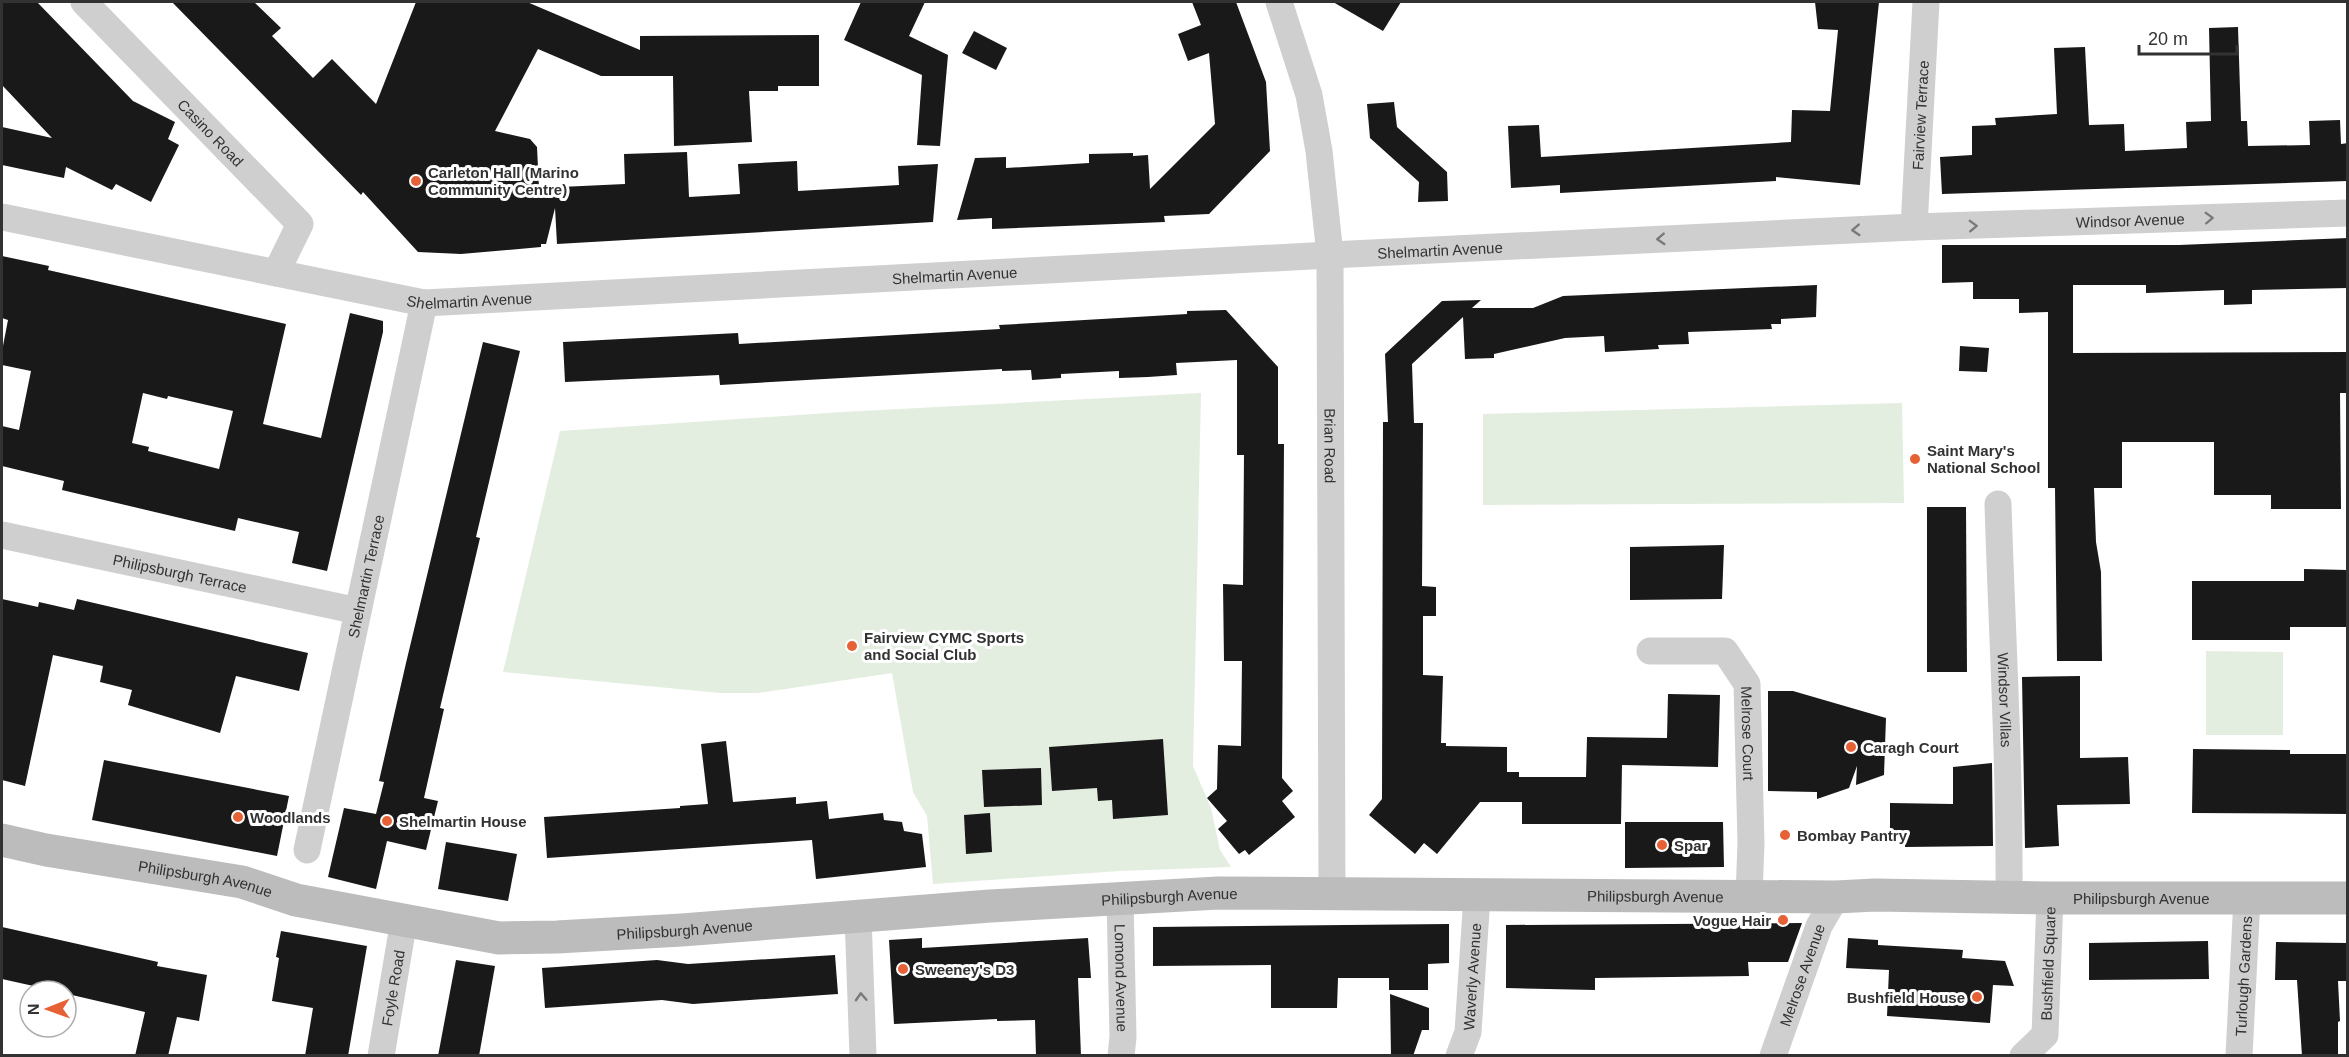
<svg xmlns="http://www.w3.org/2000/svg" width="2349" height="1057" viewBox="0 0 2349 1057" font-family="Arial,sans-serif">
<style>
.green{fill:#e3eee0}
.building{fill:#191919;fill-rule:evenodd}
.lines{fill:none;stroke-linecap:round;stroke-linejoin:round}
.street{stroke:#cfcfcf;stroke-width:27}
.secondary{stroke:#bcbcbc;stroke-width:33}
.oneway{stroke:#797979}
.poi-dot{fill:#e66236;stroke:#fff;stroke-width:2}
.labels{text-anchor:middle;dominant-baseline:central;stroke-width:6;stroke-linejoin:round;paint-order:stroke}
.street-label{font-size:15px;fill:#323232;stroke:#fff}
.poi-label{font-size:15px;font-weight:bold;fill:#323232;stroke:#fff;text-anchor:start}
</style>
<rect width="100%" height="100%" fill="#fff"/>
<g class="green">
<path d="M1201,393L1193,766L1211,808L1220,850L1231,867L1119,871L933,884L927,816L913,792L892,673L758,693H720L503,672L560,431L842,412Z"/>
<path d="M1902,403L1904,503L1483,505V414Z"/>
<path d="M2206,651L2283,652V735H2206Z"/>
</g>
<g class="building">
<path d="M2,2H37L133,101L175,122L168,139L179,145L151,202L116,184L112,190L66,167L64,178L2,165V127L52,138L2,85Z"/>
<path d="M172,2H254L281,28L272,36L313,78L332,59L376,104L416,2H527L640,50V36L819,35V86H778V91H749L752,142L674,146L673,76H601L538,49L495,131L530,139L537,147L539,188L625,184L624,154L687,152L689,197L740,194L738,164L797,161L798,191L899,185L898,166L938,164L933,222L557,244L555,208L546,244H541V247L461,254L418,252L363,192L361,195Z"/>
<path d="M861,2H925L909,36L948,55L940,146L917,145L922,75L844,40Z"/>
<path d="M1192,2H1236L1266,82L1270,151L1209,214L1164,216L1165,222L992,229V218L957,220L975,158L1006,157V168L1089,163V154L1133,153V156L1148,155L1150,189L1215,124L1209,53L1188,61L1178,34L1201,25Z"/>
<path d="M1333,2H1401L1383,31Z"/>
<path d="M1815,2H1879L1860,185L1776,177V181L1560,193V185L1511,188L1508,126L1539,125L1541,157L1791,142L1792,110L1830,111L1838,30L1818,29Z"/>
<path d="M2238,27L2241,121H2247L2248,146L2310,145L2309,121L2340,120L2341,144L2348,143V181L1942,194L1940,157L1972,155V126L1996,125L1995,118L2057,114L2054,48L2085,47L2089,125L2124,124L2125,151L2187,148L2186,122L2211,121L2209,28Z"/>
<path d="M974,31L1007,48L996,70L962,53Z"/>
<path d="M1394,102L1397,127L1447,172L1448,201L1418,202L1419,182L1370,138L1367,104Z"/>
<path d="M2348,238V288L2252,290V304L2224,305V290L2146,293V285H2073V353L2348,352V393H2340L2341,509H2271V495H2214V442H2122V488H2094L2096,542L2101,572L2102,661H2057L2055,488H2048V312L2019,313V299H1973V282L1942,283V245H2179Z"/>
<path d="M2,256L49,266L48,270L286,324L263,424L321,438L350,313L383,321V332L327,571L292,563L299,532L238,518L235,531L62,490L64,481L2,466V426L19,430L31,371L2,365V351L8,320L2,318ZM143,393L167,399L168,396L233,411L219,469L148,451L149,447L132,443Z"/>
<path d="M1817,285L1816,317L1781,319V324H1771L1772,329L1688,332L1689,344L1658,345L1659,349L1605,352L1604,336L1565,338L1494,354V358L1465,359L1463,317L1412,364L1414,423H1423L1422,586L1436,587V616H1423V675L1443,676L1441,743H1446V746L1507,747V772H1519V777H1586L1587,737L1667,738L1668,694L1720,695L1718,767L1622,765L1621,824H1522V802H1480L1437,854L1424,843L1415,854L1369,815L1382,799L1383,422H1388L1385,354L1442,301L1481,300L1472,308H1533L1563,296Z"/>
<path d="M1226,310L1278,367V444H1284L1282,778L1293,791L1282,801L1295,817L1249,855L1245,850L1239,854L1218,829L1227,821L1207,798L1217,789L1218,745L1241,746L1242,661H1224L1223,584L1243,585L1244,455H1237V360L1176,363L1177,375L1148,377L1119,378V371L1061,374V378L1032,380L1031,370L1002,371V369L720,385L719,375L565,382L563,342L738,333L739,344L1000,329L999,325L1187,314V311Z"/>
<path d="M483,342L520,351L476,537L480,538L440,708L444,709L424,798L438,801L426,850L387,841L376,889L328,877L344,808L376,814L384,782L379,781L406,663Z"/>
<path d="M1960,346L1989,348L1987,372L1959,371Z"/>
<path d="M1927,507H1966L1967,672H1927Z"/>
<path d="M1724,545L1722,599L1630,600V547Z"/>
<path d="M2304,569L2348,570V627H2290V640H2192V581H2304Z"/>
<path d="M2,599L38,607L39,602L74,610L77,599L308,653L299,691L236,676L220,733L128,705L132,690L100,682L103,666L53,655L25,786L2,780Z"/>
<path d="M2080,676V758L2128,757L2130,804L2057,805L2059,846L2025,848L2022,677Z"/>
<path d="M1768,691H1793L1886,718L1884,775L1856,785L1857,766L1849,788L1817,799V792L1768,791Z"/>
<path d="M1163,739L1168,815L1113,819L1112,800L1098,801L1097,788L1052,791L1049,747Z"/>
<path d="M726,741L733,802L796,797V804L827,801L829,819L883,813L884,820L902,822L904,831L922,834L926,867L816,879L812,840L547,858L544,817L680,808V806L708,804L701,744Z"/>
<path d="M2193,749L2290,750V754H2348V814L2192,813Z"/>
<path d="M104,760L289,796L277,856L92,820Z"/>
<path d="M1992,763L1993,846L1905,847V834H1890V803L1953,804V767Z"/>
<path d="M1041,768L1042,805L984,807L982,770Z"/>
<path d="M990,813L992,852L966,854L964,815Z"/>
<path d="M1625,822H1723L1724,867L1625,868Z"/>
<path d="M446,842L517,854L508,901L438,889Z"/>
<path d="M1802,923L1788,962H1748L1749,976L1595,978V990L1506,988V925Z"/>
<path d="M1449,924V963L1428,964V990H1389V978H1338L1337,1008H1271V965L1153,966V927Z"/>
<path d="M2,927L158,962L157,966L207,975L199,1021L177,1017L168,1056H135L145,1012L72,995L66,993V991H56L2,979Z"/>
<path d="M281,931L367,946L348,1056H305L313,1008L272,1001L279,958L276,957Z"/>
<path d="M922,938V948L1088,938L1091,978H1078L1081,1056H1036L1035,1020L997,1021V1019L894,1024L889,940Z"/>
<path d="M1848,938L1878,940V945L1963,950L1962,958L2005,961L2014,986L1993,985L1990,1023L1887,1016L1889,970L1846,968Z"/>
<path d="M2208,941L2209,979L2089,980V943Z"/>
<path d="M2276,942L2348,943V981H2338L2340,1021L2338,1022V1056H2302L2297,980H2275Z"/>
<path d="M835,955L838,994L693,1004L662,1000L545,1008L542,968L657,960L688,964Z"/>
<path d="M456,960L495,966L479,1056H438Z"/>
<path d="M1390,994L1429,1008V1030H1422L1413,1056H1391Z"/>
</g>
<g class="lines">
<g class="street">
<path id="s1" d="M84,2L300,224L276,273"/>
<path id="s2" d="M1279,2L1309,95L1319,151L1330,255L1332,896"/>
<path id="s3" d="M2,217L424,303L1330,255L1914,227L2348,213"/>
<path id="s4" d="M1914,227L1926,2"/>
<path id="s5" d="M1998,504C2002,635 2010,766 2009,898"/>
<path id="s6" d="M2,535L358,611"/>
<path id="s7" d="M1650,651H1725L1747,684L1751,843L1749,896"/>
<path id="s8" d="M307,850L424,303"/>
<path id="s9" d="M1120,898L1123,1037L1121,1056"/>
<path d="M858,916L863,1056"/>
<path id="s10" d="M381,1056L404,920"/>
<path id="s11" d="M1459,1056L1468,1032L1477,896"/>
<path id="s12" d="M1773,1056L1819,926L1836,897"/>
<path id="s13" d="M2023,1056L2045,1035L2050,898"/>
<path id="s14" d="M2239,1056L2247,898"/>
</g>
<path class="secondary" id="s15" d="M2,840L46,850L242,882L296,900L499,938L557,937L682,930L990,906L1218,893L1836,897L1875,895L2050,898H2348"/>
</g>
<defs><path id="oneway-chevron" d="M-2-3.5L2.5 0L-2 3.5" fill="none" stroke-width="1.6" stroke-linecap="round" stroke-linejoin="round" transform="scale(1.5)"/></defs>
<g class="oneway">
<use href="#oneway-chevron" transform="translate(2209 218) rotate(-2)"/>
<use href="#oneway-chevron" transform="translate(1973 226) rotate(-2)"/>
<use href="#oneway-chevron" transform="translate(1856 230) rotate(177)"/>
<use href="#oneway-chevron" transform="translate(1661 239) rotate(177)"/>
<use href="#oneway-chevron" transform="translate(861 997) rotate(-93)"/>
</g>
<g class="poi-dot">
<circle cx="416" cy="181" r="6"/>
<circle cx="1915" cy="459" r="6"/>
<circle cx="852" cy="646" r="6"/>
<circle cx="1851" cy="747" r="6"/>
<circle cx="238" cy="817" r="6"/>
<circle cx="387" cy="821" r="6"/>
<circle cx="1785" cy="835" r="6"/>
<circle cx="1662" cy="845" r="6"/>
<circle cx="1783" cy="920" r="6"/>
<circle cx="903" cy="969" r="6"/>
<circle cx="1977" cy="997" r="6"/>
</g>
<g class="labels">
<g class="street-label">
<text stroke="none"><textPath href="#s4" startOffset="112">Fairview Terrace</textPath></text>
<text stroke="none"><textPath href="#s1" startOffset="182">Casino Road</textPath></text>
<text stroke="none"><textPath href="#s3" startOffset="2139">Windsor Avenue</textPath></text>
<text stroke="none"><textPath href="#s3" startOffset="1448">Shelmartin Avenue</textPath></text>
<text stroke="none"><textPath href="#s3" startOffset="962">Shelmartin Avenue</textPath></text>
<text stroke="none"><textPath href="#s3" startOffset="476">Shelmartin Avenue</textPath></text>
<text stroke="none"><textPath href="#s2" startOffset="450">Brian Road</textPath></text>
<text stroke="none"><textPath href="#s6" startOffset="182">Philipsburgh Terrace</textPath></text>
<text stroke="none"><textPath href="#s8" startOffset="280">Shelmartin Terrace</textPath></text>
<text stroke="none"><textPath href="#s5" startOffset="196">Windsor Villas</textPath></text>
<text stroke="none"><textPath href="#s7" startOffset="164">Melrose Court</textPath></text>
<text stroke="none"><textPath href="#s15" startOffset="207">Philipsburgh Avenue</textPath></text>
<text stroke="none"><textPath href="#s15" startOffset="1665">Philipsburgh Avenue</textPath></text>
<text stroke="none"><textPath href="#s15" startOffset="1179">Philipsburgh Avenue</textPath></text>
<text stroke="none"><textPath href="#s15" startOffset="2151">Philipsburgh Avenue</textPath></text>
<text stroke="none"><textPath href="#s15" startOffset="693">Philipsburgh Avenue</textPath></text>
<text stroke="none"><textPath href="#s13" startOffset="102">Bushfield Square</textPath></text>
<text stroke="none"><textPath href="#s12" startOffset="86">Melrose Avenue</textPath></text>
<text stroke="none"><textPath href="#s11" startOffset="81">Waverly Avenue</textPath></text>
<text stroke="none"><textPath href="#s9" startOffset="80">Lomond Avenue</textPath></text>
<text stroke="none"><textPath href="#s14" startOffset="80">Turlough Gardens</textPath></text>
<text stroke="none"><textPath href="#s10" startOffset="69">Foyle Road</textPath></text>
</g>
<g class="poi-label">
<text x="428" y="172">Carleton Hall (Marino<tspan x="428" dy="17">Community Centre)</tspan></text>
<text x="1927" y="450">Saint Mary's<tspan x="1927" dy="17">National School</tspan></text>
<text x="864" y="637">Fairview CYMC Sports<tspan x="864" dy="17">and Social Club</tspan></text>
<text x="1863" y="747">Caragh Court</text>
<text x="250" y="817">Woodlands</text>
<text x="399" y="821">Shelmartin House</text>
<text x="1797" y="835">Bombay Pantry</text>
<text x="1674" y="845">Spar</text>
<text x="1771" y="920" text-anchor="end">Vogue Hair</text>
<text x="915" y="969">Sweeney's D3</text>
<text x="1965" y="997" text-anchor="end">Bushfield House</text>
</g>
</g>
<rect width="2349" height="1057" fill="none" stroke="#323232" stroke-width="6"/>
<g transform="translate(48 1009) rotate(269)"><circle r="28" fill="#ffffff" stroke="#adadad" stroke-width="1.5"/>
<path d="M0-4.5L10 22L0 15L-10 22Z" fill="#e66236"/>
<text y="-9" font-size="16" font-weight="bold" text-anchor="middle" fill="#323232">N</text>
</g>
<path d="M2139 45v9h98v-9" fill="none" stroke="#323232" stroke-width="3"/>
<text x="2148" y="45" font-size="18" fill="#323232" stroke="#ffffff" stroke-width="4.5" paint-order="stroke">20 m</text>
</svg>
